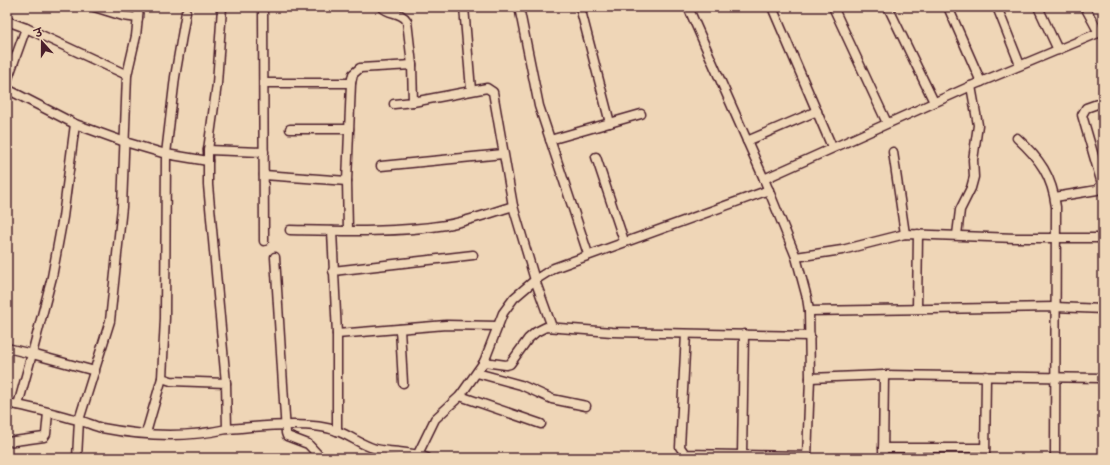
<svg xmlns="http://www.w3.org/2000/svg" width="1110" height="465" viewBox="0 0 1110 465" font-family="Mali,'Playpen Sans Deva',sans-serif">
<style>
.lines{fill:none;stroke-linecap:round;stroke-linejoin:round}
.street-casing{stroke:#4a1f2b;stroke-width:11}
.street{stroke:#efd6b7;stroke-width:8}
</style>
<rect width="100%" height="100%" fill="#efd6b7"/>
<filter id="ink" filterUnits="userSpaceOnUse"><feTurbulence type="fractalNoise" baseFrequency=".025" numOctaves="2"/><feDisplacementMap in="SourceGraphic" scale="8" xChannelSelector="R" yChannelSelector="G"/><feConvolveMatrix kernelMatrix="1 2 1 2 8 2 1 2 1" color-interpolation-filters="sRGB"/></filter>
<g filter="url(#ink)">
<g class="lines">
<g class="street-casing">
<g id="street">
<path d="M94,7L123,16L138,18"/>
<path d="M222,7L217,84L208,150V185L226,383"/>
<path d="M263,7L264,241"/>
<path d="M382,7C389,15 401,11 407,21L412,65L413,102"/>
<path d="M464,7L471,90"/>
<path d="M519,7L539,106L588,254"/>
<path d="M580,7L610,123"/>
<path d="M688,7L764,179L796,257L807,298L809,311L810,378L807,458"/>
<path d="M772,7L832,147"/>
<path d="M833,7L887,123"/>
<path d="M888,7L934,102"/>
<path d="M948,7L981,82"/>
<path d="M997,7L1020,65"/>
<path d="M1038,7L1058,50"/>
<path d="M1085,7L1099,33"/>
<path d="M186,12L175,77L166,154L208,161"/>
<path d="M7,21L26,28"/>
<path d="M7,81L26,28L127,75"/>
<path d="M264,83H351"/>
<path d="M7,89L75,124L125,142L166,154L165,318L162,378L171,381L226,383L227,429C186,438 143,436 102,428C94,426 86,422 78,420C55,414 31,407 7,403"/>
<path d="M394,104L413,102L487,88L493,92L513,206L535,280L552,327"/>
<path d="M75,124L63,217L52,277L32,354L95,371"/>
<path d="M290,129H349"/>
<path d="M1017,138C1040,159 1052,176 1056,207L1055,458"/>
<path d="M550,140L641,114"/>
<path d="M747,141L817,111"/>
<path d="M208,150L264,152"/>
<path d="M893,152L905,234"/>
<path d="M596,157L624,241"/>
<path d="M381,166L503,154"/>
<path d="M264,175L347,181"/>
<path d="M764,179L971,86L1103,31"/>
<path d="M1055,197L1097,190L1102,184L1082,115L1086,108L1103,102"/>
<path d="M290,230C340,231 396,233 446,225C469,221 491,213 513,206"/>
<path d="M348,230L347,181L351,83L353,74L360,68L412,65"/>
<path d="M332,231L337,334V431"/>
<path d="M957,235L960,210L971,188L974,177L973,160L978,125L971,86"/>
<path d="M275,257L286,433L287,436L308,444L321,458"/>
<path d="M796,257L842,250L905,234L1016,238H1103"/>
<path d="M333,271L473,255"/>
<path d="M917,309L918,234"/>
<path d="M809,311L1055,307L1103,309"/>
<path d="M400,329L403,383"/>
<path d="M337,334L446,325L498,326"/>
<path d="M686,334L680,447L685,454L807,456"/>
<path d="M7,348L32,354L18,405"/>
<path d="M484,362L506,365L510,364L528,339L536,332L546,327L612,332L810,336"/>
<path d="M477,373L521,385L552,399L586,406"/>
<path d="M810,378L884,375L1103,378"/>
<path d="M460,396L541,424"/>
<path d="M227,429C257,427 309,420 337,431C351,436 361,445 376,449C394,453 411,451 427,458"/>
<path d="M146,433L162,378"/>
<path d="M7,442L44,437L46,434L48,413"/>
<path d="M883,448H985"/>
<path d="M742,455L744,334"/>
<path d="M77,458L79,420L110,321L122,207L127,75L136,36L139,7"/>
<path d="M416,458L435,419L460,396L484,362L503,313L514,298L535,280L554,268L769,190"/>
<path d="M883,458L884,375"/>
<path d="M985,458L986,376"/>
</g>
</g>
<use href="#street" class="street"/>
</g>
</g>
<rect width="1110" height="465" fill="none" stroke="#efd6b7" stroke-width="24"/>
<rect x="12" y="12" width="1086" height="441" fill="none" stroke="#4a1f2b" stroke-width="1.5" filter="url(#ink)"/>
<g transform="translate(42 42) rotate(339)" stroke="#efd6b7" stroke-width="3" paint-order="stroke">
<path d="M0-3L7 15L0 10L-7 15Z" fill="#4a1f2b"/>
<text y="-6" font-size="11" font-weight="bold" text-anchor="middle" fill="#4a1f2b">उ</text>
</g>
</svg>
